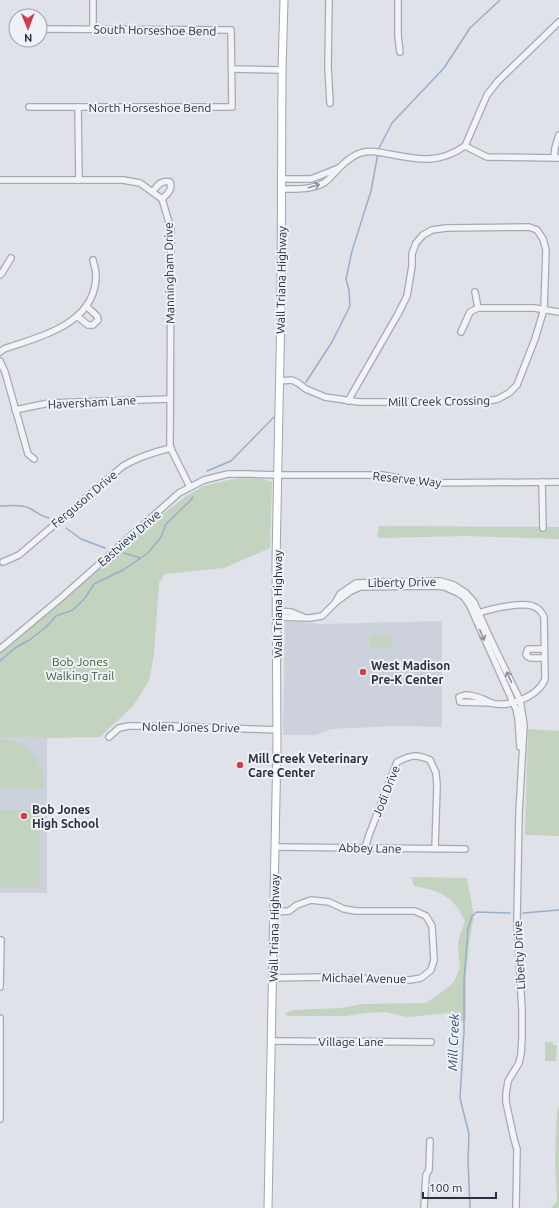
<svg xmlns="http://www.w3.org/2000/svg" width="559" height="1208" viewBox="0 0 559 1208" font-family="Ubuntu,sans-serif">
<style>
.built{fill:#cdd1db}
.green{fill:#c3d3bf}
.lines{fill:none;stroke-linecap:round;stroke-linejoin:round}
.stream{stroke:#98aecb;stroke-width:1.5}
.minor-casing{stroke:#a4a9b3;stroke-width:8}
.major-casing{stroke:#9da6b5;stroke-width:9}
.minor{stroke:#f2f3f7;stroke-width:5.5}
.major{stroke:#fff;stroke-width:7}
.oneway{stroke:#8c919c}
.poi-dot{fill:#d53c4b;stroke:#eef1f6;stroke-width:1.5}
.labels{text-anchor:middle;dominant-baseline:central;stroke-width:4;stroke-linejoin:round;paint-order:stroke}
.street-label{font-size:12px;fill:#272f41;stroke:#eef1f6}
.park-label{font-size:12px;fill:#395d33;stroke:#eef1f6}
.poi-label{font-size:12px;font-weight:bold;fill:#272f41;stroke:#eef1f6;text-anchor:start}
.water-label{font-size:13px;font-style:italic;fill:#2f4b77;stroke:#eef1f6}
</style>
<rect width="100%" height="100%" fill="#dfe2e9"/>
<g class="built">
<path d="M442,621V727L397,726L331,729L316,735H283L285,622H302L319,624Z"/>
<path d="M0,737L47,738V893H0Z"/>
</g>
<g class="green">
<path d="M241,478L264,479L272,482L270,548L224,568L165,574L159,583L154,654L149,681L133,706L100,737L47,738L0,737V653L146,527L185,497L204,486L223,481Z"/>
<path d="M379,526L559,527V539L468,536L377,538Z"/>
<rect x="370" y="635" width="22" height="12"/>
<path d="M528,729L559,731V836L525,835Z"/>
<path d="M0,739C19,739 36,753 42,771C44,777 44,783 44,789H0Z"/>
<path d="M0,810H40L39,887H0Z"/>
<path d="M411,877L467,878L474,916L470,937L466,974V1020L457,1023L449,1013L408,1017L385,1012L365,1013L346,1016H288L285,1013L295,1010L340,1008L362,1004L426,1003L442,992L454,982L460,968L458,945L460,934L465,922C456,897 438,890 414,886Z"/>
<path d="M545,1042H553V1045H557L556,1061H545Z"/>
<path d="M559,1105V1208H551L557,1201L555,1161L557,1111Z"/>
</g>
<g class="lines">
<g class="stream">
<path d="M378,150L392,123L444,68L470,28L500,0"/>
<path d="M306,382L332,342L350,306L349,290L346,279L352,251L371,191L378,153"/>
<path d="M207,471L231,461L274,417"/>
<path d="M0,506C10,506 20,504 29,508C37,512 40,516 49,518"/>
<path d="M66,528L81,539L105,548"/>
<path d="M124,553L140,558"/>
<path d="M0,661L15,648L31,639L46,627L56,616L73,610L85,598L94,584L123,570L148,553L161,537L166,524L190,501L193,497"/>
<path d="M523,913L559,910"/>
<path d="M470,1208L468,1160L469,1134L460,1098L464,1032V981L468,929L472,916L477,912L510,913"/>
</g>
<g class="minor-casing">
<g id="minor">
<path d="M329,0L328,67L330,103"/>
<path d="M398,0V36L400,52"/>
<path d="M93,29V0"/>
<path d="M232,69L282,70"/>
<path d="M29,107H232L231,30L40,29"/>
<path d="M78,107L79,180"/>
<path d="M465,146L487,157L559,158"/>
<path d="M554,158L555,148L559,135"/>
<path d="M282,179H311L339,168"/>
<path d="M0,180H123L140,183L162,199L171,229L170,447L190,487"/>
<path d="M282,189C296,189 311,190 324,183C330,179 334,173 339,168C346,161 355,153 365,152C373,150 381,153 389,154C419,160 439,164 465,146L487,95L498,81L559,22"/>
<path d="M153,191C158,185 161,180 170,182C173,190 167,194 162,199"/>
<path d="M0,275L2,273L11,258"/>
<path d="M475,292L478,308"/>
<path d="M78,317L88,325H93L98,320L97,316L86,306"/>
<path d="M461,332L470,312L478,308H534L559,312"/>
<path d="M0,352L4,349C41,336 96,324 96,275C96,270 94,265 93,260"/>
<path d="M0,361L5,372L28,454L34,459"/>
<path d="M279,381L292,380L298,383L306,389L325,397L359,402H483L498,399L509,393L517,385L535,339L544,309L546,250L543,239L537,230L529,227L446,228L432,230L423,235L416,243L412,254V266L407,296L398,314L348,401"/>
<path d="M15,410L49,403L170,399"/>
<path d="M542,482L543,528"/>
<path d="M3,562L19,555L123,466C138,457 154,452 171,448"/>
<path d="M336,602L351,591L360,587L437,586L445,587L458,593L464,597L470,606L516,709L518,718L520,747"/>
<path d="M277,611L291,612L303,617"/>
<path d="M476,614C489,609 519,602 533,606C538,608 542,612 544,617L545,679C538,697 508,708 491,703"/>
<path d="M277,617L310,618L322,616L335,603L340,594L356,583L440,581L454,585L466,593L474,602L489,636L520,700L524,725L519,813L517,920L522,1011V1037L521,1054L519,1063L508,1081L506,1094V1102L514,1139L517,1149L516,1208"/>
<path d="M0,649L61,598L179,493L204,480L228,474H250L278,475H382L425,483L559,482"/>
<path d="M544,649H528L526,654L527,656L530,658H544"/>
<path d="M465,695C475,695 482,698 491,703L460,702L459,697Z"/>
<path d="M109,737L119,728L129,726H173L277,730"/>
<path d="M276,847L465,849"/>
<path d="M365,848L369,835L397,762C411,755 416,754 430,760L436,773L437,786L435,849"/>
<path d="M273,978L324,977L410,980L421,978L431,970L434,960L432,926L426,916L415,911H356L344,909L329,902L311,900L297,905L289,911L274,912"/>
<path d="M0,987L1,940"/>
<path d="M0,1018V1119"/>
<path d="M271,1041L431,1042"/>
<path d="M424,1208L426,1175L429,1170L430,1141"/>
</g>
</g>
<g class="major-casing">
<path id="major" d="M268,1208L277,745L276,561L281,306L282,70L284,0"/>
</g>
<use href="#minor" class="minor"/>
<use href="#major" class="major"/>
</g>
<defs><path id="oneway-shaft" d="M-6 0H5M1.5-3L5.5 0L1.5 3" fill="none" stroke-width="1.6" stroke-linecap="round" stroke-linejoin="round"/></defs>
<g class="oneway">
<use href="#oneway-shaft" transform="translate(314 186) rotate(-17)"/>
<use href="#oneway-shaft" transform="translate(482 635) rotate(67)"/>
<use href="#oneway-shaft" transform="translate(509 677) rotate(-115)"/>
</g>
<g class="poi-dot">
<circle cx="363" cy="672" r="4"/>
<circle cx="240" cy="765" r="4"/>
<circle cx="24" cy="816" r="4"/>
</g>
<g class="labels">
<g class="street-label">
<text transform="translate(155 30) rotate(1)">South Horseshoe Bend</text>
<text x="150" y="107">North Horseshoe Bend</text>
<text transform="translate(169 273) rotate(-91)">Manningham Drive</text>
<text transform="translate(281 280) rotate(-89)">Wall Triana Highway</text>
<text transform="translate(439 401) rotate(-1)">Mill Creek Crossing</text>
<text transform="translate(92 402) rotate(-3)">Haversham Lane</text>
<text transform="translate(407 479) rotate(6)">Reserve Way</text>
<text transform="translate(84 499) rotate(-40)">Ferguson Drive</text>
<text transform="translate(129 538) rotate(-41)">Eastview Drive</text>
<text transform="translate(402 582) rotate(-1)">Liberty Drive</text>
<text transform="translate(277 604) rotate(-90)">Wall Triana Highway</text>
<text transform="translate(191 727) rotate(1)">Nolen Jones Drive</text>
<text transform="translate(386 791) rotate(-68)">Jodi Drive</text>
<text transform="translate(370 848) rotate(1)">Abbey Lane</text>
<text transform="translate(274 928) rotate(-89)">Wall Triana Highway</text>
<text transform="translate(519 955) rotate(-93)">Liberty Drive</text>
<text transform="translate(364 978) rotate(1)">Michael Avenue</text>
<text x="351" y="1041">Village Lane</text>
</g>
<g class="park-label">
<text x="80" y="661">Bob Jones<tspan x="80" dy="14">Walking Trail</tspan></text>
</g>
<g class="poi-label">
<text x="371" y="665">West Madison<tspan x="371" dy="14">Pre-K Center</tspan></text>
<text x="248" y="758">Mill Creek Veterinary<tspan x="248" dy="14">Care Center</tspan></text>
<text x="32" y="809">Bob Jones<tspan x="32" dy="14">High School</tspan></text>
</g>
<g class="water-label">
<text transform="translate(453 1042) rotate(-88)">Mill Creek</text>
</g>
</g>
<g transform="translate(28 28) rotate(179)"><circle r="19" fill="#eef1f6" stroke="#9ea3ae"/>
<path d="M0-3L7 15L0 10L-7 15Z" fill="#d53c4b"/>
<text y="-6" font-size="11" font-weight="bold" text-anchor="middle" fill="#272f41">N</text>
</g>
<path d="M423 1192v6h73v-6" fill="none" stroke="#272f41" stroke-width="2"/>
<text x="429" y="1192" font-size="12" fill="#272f41" stroke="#eef1f6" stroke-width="3" paint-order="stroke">100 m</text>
</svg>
